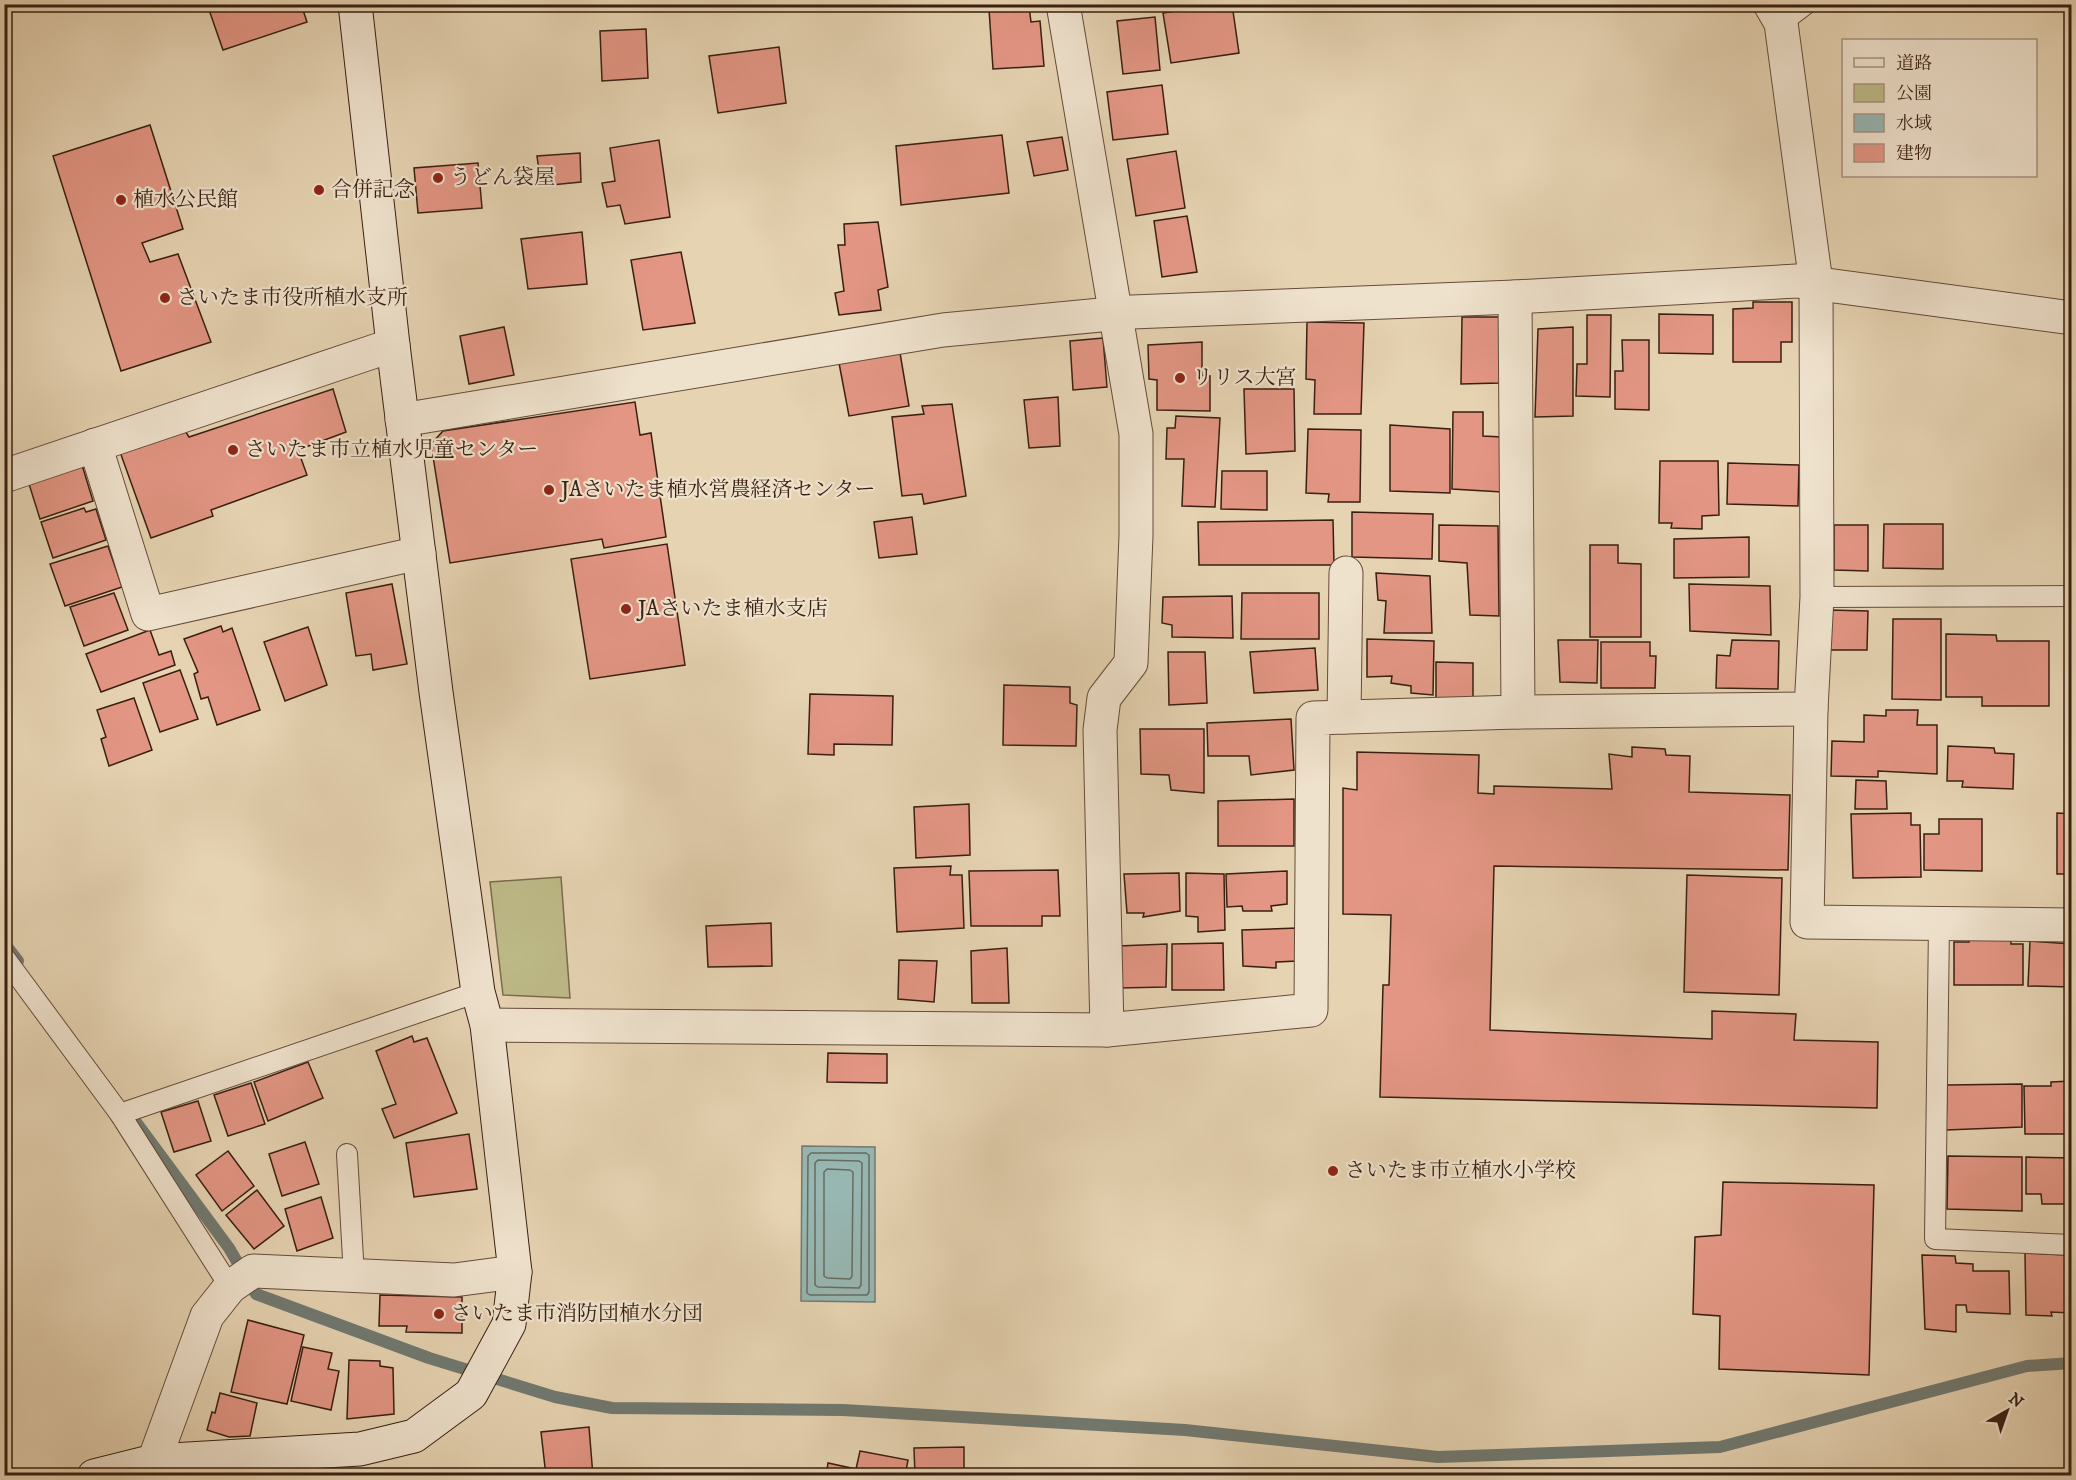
<svg xmlns="http://www.w3.org/2000/svg" width="2076" height="1480" viewBox="0 0 2076 1480" font-family="'IM FELL DW Pica','Noto Serif JP',serif">
<style>
.green{fill:#bdba87;stroke:#7b6c4c;stroke-width:1.5}
.water{fill:#97b7b2;stroke:#717a72;stroke-width:1.5}
.lines{fill:none;stroke-linecap:round;stroke-linejoin:round}
.shore{stroke:#686b62;stroke-width:1.5}
.stream{stroke:#717a72;stroke-width:12}
.building{fill:#e39684;stroke:#391f11;stroke-width:1.5}
.lane-casing{stroke:#644c39;stroke-width:22}
.street-casing{stroke:#644c39;stroke-width:35}
.secondary-casing{stroke:#391f11;stroke-width:35}
.lane{stroke:#efe2cd;stroke-width:20}
.street{stroke:#efe2cd;stroke-width:33}
.secondary{stroke:#efe2cd;stroke-width:33}
.poi-dot{fill:#8f2418;stroke:#efe2cd;stroke-width:2}
.labels{text-anchor:middle;dominant-baseline:central;stroke-width:4.5;stroke-linejoin:round;paint-order:stroke}
.poi-label{font-size:21px;fill:#391f11;stroke:#efe2cd;text-anchor:start}
</style>
<rect width="100%" height="100%" fill="#e6d3b2"/>
<filter id="stains"><feTurbulence type="fractalNoise" baseFrequency=".00333" numOctaves="4"/><feColorMatrix values="0 0 0 0 .2 0 0 0 0 .09 0 0 0 0 .02 0 0 0 .5 -.17"/></filter>
<radialGradient id="worn" r=".72"><stop offset=".6" stop-color="#630" stop-opacity="0"/><stop offset="1" stop-color="#630" stop-opacity=".3"/></radialGradient>
<path class="green" d="M561,877L570,998L503,995L490,882Z"/>
<path class="water" d="M802,1146L875,1147V1302L801,1301Z"/>
<g class="lines">
<g class="shore">
<path d="M811,1153H866L869,1155V1292L867,1295H810L807,1293L808,1156Z"/>
<path d="M818,1160L859,1161L862,1163L861,1285L859,1288L818,1287L815,1285V1163Z"/>
<path d="M827,1169L850,1170L853,1172L852,1276L850,1279L827,1278L824,1276V1172Z"/>
</g>
<g class="stream">
<path d="M4,943L18,961"/>
<path d="M133,1118L229,1248L256,1294L429,1358L555,1397L612,1408L843,1410L1185,1430L1438,1457L1720,1447L2027,1366L2072,1363"/>
</g>
</g>
<g class="building">
<path d="M207,4H301L307,22L223,50Z"/>
<path d="M1201,4H1232L1239,53L1171,63L1163,13L1201,7Z"/>
<path d="M1029,6L1031,22L1040,21L1044,66L993,69L989,9Z"/>
<path d="M1155,17L1160,70L1123,74L1117,21Z"/>
<path d="M646,29L648,78L602,81L600,31Z"/>
<path d="M779,47L786,103L718,113L709,56Z"/>
<path d="M1162,85L1168,134L1113,140L1107,92Z"/>
<path d="M150,125L183,229L142,243L150,262L178,254L211,342L121,371L53,156Z"/>
<path d="M1002,135L1009,193L901,205L896,146Z"/>
<path d="M1062,137L1068,170L1034,176L1027,142Z"/>
<path d="M659,140L670,217L625,224L620,205L607,207L602,183L615,181L610,148Z"/>
<path d="M1176,151L1185,208L1136,216L1127,159Z"/>
<path d="M580,153L581,182L541,186L537,156Z"/>
<path d="M478,163L482,208L418,213L414,168Z"/>
<path d="M1187,216L1197,272L1162,277L1154,221Z"/>
<path d="M878,222L888,287L878,290L881,310L839,315L835,293L844,291L838,245H845L844,224Z"/>
<path d="M582,232L587,284L528,289L521,239Z"/>
<path d="M681,252L695,323L643,330L631,260Z"/>
<path d="M1753,302H1792V342H1781V362H1733V309L1753,308Z"/>
<path d="M1659,314L1713,315V354L1659,353Z"/>
<path d="M1587,315H1611L1610,397L1576,396L1577,364H1587Z"/>
<path d="M1462,317H1501L1500,383L1461,384Z"/>
<path d="M1307,322L1364,323L1361,414H1314L1315,380L1306,379Z"/>
<path d="M504,327L514,375L469,384L460,336Z"/>
<path d="M1573,327V416L1535,417L1538,329Z"/>
<path d="M1103,338L1107,387L1073,390L1070,341Z"/>
<path d="M1622,340H1649V410L1615,409V371H1623Z"/>
<path d="M1202,342V375L1210,376V411L1157,410V380L1149,379L1148,345Z"/>
<path d="M900,353L909,406L849,416L839,363Z"/>
<path d="M333,389L346,432L298,450L307,475L211,510L213,516L151,538L120,452L184,429L189,437Z"/>
<path d="M1244,389H1294L1295,451L1246,454Z"/>
<path d="M1058,397L1060,446L1029,448L1024,400Z"/>
<path d="M635,402L640,435L651,433L666,537L604,548L602,539L450,563L431,444L443,431Z"/>
<path d="M952,404L966,496L924,504L922,494L902,496L892,417L924,414L922,406Z"/>
<path d="M1453,412H1483V436L1502,437V492L1452,489Z"/>
<path d="M1176,416L1220,418L1215,507L1182,506L1184,459H1166L1167,428H1175Z"/>
<path d="M1390,425L1450,429V493L1390,491Z"/>
<path d="M1308,429L1361,430L1360,502H1328L1329,494L1306,493Z"/>
<path d="M1660,461H1718L1719,515L1702,516V529L1671,528L1672,523H1659Z"/>
<path d="M1728,463L1799,465L1798,506L1727,504Z"/>
<path d="M82,465L93,501L40,519L29,484Z"/>
<path d="M1222,471H1267V510L1221,509Z"/>
<path d="M84,508L86,512L96,509L106,540L53,558L41,522Z"/>
<path d="M1352,512L1433,514L1432,559L1352,557Z"/>
<path d="M912,517L917,554L879,558L874,522Z"/>
<path d="M1333,520L1334,565H1199L1198,522Z"/>
<path d="M1884,524H1943V569L1883,568Z"/>
<path d="M1439,525L1498,526L1499,616L1470,615L1467,563L1439,561Z"/>
<path d="M1834,525H1868V571L1834,570Z"/>
<path d="M1749,537V577L1674,578V539Z"/>
<path d="M667,544L685,665L590,679L571,559Z"/>
<path d="M1590,545H1618V563L1641,564V637H1590Z"/>
<path d="M108,546L122,587L65,606L50,564Z"/>
<path d="M1376,573L1430,576L1432,633H1384L1386,601L1378,600Z"/>
<path d="M392,584L407,664L373,670L371,654L356,656L346,593Z"/>
<path d="M1689,584L1770,586L1771,635L1690,631Z"/>
<path d="M114,593L128,630L84,646L70,607Z"/>
<path d="M1242,593H1319V639H1241Z"/>
<path d="M1232,596L1233,638L1172,637V625L1162,623L1163,597Z"/>
<path d="M1829,610L1868,611L1867,650H1829Z"/>
<path d="M1893,619H1941V700L1892,699Z"/>
<path d="M221,626L223,632L232,628L260,710L217,725L208,697L201,699L194,674L198,672L184,639Z"/>
<path d="M308,627L327,685L285,701L264,642Z"/>
<path d="M150,630L159,655L171,651L175,665L101,692L86,654Z"/>
<path d="M1946,634L1996,635L1997,641H2049V706H1982V697H1946Z"/>
<path d="M1367,639L1434,641L1433,695L1411,693V686L1391,683L1392,676L1367,677Z"/>
<path d="M1558,640H1598L1597,683L1560,682Z"/>
<path d="M1732,640L1779,641L1778,689L1716,688L1717,655L1730,656Z"/>
<path d="M1601,642H1650V656H1656L1655,688H1601Z"/>
<path d="M1315,648L1318,690L1254,693L1250,652Z"/>
<path d="M1168,652H1205L1207,703L1169,705Z"/>
<path d="M1436,662L1473,663V699H1436Z"/>
<path d="M180,670L198,719L160,732L143,683Z"/>
<path d="M1004,685L1070,687V703L1077,705L1076,746L1003,745Z"/>
<path d="M810,694L893,696L892,745L834,744V755L808,754Z"/>
<path d="M134,698L152,750L109,766L101,739L106,737L97,710Z"/>
<path d="M1886,710H1918L1917,725H1937V774L1878,771V777L1831,776L1832,741L1864,742V715L1886,716Z"/>
<path d="M1291,719L1294,770L1251,775L1249,756H1208L1207,723Z"/>
<path d="M1140,729H1204V793L1171,790L1169,775L1141,774Z"/>
<path d="M1948,746L1994,748L1995,753L2014,754L2013,789L1962,787L1963,781H1947Z"/>
<path d="M1632,747L1665,749L1666,755L1690,756L1689,792L1790,795L1788,870L1494,866L1490,1030L1712,1039V1011L1796,1014L1794,1040L1878,1042L1877,1108L1380,1097L1383,985H1389L1391,915L1343,914V788L1357,790V752L1479,755L1478,793L1494,794V786L1612,789L1609,754L1632,757Z"/>
<path d="M1856,780L1886,781L1887,809H1855Z"/>
<path d="M1294,799V846H1218V801Z"/>
<path d="M969,804L970,855L916,858L914,807Z"/>
<path d="M1911,813V825H1920L1921,877L1853,878L1851,814Z"/>
<path d="M2057,813L2072,814V874H2057Z"/>
<path d="M1939,819H1982V871L1924,870V834H1939Z"/>
<path d="M951,866L950,875H962L964,928L897,932L894,868Z"/>
<path d="M1058,870L1060,916H1042V926H971L969,871Z"/>
<path d="M1287,871V904L1271,906L1272,911H1243L1242,906L1227,907L1226,874Z"/>
<path d="M1179,873L1180,911L1143,917L1144,913H1127L1124,874Z"/>
<path d="M1186,873L1224,874L1225,930L1198,932V917L1186,916Z"/>
<path d="M1687,875L1782,878L1779,995L1684,992Z"/>
<path d="M771,923L772,966L708,967L706,926Z"/>
<path d="M1297,928L1298,961L1276,962V968L1243,966L1242,930Z"/>
<path d="M1969,934H2011V944H2023V985H1954V942H1969Z"/>
<path d="M2030,941L2072,944V987L2028,986Z"/>
<path d="M1223,943L1224,990H1172V944Z"/>
<path d="M1167,944L1166,987L1119,988L1118,946Z"/>
<path d="M1007,948L1009,1003H972L971,951Z"/>
<path d="M899,960L937,961L934,1002L898,999Z"/>
<path d="M412,1036L414,1042L427,1038L457,1113L394,1138L382,1109L396,1104L376,1051Z"/>
<path d="M828,1053L887,1054V1083L827,1082Z"/>
<path d="M308,1062L323,1098L268,1121L254,1082Z"/>
<path d="M2072,1081V1134H2025L2024,1086H2051V1082Z"/>
<path d="M251,1083L265,1124L228,1136L214,1095Z"/>
<path d="M2022,1084V1127L1946,1130L1947,1085Z"/>
<path d="M198,1101L211,1141L174,1152L161,1112Z"/>
<path d="M469,1134L477,1189L414,1197L406,1143Z"/>
<path d="M305,1142L319,1184L282,1196L269,1154Z"/>
<path d="M228,1151L254,1186L222,1211L196,1175Z"/>
<path d="M1948,1156L2022,1157V1211L1947,1209Z"/>
<path d="M2026,1157L2072,1158V1204H2042L2041,1194H2026Z"/>
<path d="M1723,1182L1874,1185L1869,1375L1719,1369L1720,1316L1693,1314L1695,1237L1721,1235Z"/>
<path d="M257,1190L284,1226L254,1249L226,1215Z"/>
<path d="M321,1197L333,1238L297,1251L285,1209Z"/>
<path d="M2025,1253L2067,1255L2068,1261H2072V1313L2051,1312L2052,1316L2026,1315Z"/>
<path d="M1922,1255L1955,1256L1956,1263L1973,1264V1271H2009L2010,1314L1967,1312L1966,1305H1956V1332L1925,1329Z"/>
<path d="M380,1295L462,1297V1333L406,1332L407,1326H379Z"/>
<path d="M248,1320L304,1335L287,1404L231,1392Z"/>
<path d="M303,1347L332,1353L328,1369L339,1371L331,1410L291,1401Z"/>
<path d="M349,1360L380,1361V1366L393,1368L394,1414L347,1419Z"/>
<path d="M220,1393L257,1403L250,1436L229,1437L207,1430L212,1412L215,1413Z"/>
<path d="M589,1427L593,1476H546L541,1432Z"/>
<path d="M964,1447V1476H915L914,1448Z"/>
<path d="M860,1451L908,1460L905,1476H826L828,1463L856,1469Z"/>
</g>
<g class="lines">
<g class="lane-casing">
<g id="lane">
<path d="M1781,23L1806,4"/>
<path d="M1817,597L2072,596"/>
<path d="M1939,924L1935,1239L2072,1245"/>
<path d="M4,957L120,1114L230,1287"/>
<path d="M120,1114L478,992"/>
<path d="M347,1154L354,1276"/>
</g>
</g>
<g class="street-casing">
<g id="street">
<path d="M1063,4L1136,434V535L1131,663L1104,698L1100,730L1107,1030"/>
<path d="M1770,4L1781,23L1816,283L1817,597L1811,709L1807,922L2072,925"/>
<path d="M1515,297L1518,712"/>
<path d="M402,420L943,330L1132,312L1515,297L1797,281L2072,318"/>
<path d="M95,445L148,614L419,553"/>
<path d="M4,476L393,345"/>
<path d="M1344,717L1346,573"/>
<path d="M487,1025L1107,1030L1311,1010L1313,718L1518,712L1811,709"/>
<path d="M154,1461L207,1316L230,1287L253,1271L454,1280L515,1272"/>
</g>
</g>
<g class="secondary-casing">
<path id="secondary" d="M94,1476L154,1461L360,1449L414,1436L471,1394L509,1324L515,1272L487,1025L478,992L436,692L393,345L355,4"/>
</g>
<use href="#lane" class="lane"/>
<use href="#street" class="street"/>
<use href="#secondary" class="secondary"/>
</g>
<g class="poi-dot">
<circle cx="438" cy="178" r="6"/>
<circle cx="319" cy="190" r="6"/>
<circle cx="121" cy="200" r="6"/>
<circle cx="165" cy="298" r="6"/>
<circle cx="1180" cy="378" r="6"/>
<circle cx="233" cy="450" r="6"/>
<circle cx="549" cy="490" r="6"/>
<circle cx="626" cy="609" r="6"/>
<circle cx="1333" cy="1171" r="6"/>
<circle cx="439" cy="1314" r="6"/>
</g>
<g class="labels">
<g class="poi-label">
<text x="450" y="178">うどん袋屋</text>
<text x="331" y="190">合併記念</text>
<text x="133" y="200">植水公民館</text>
<text x="177" y="298">さいたま市役所植水支所</text>
<text x="1192" y="378">リリス大宮</text>
<text x="245" y="450">さいたま市立植水児童センター</text>
<text x="561" y="490">JAさいたま植水営農経済センター</text>
<text x="638" y="609">JAさいたま植水支店</text>
<text x="1345" y="1171">さいたま市立植水小学校</text>
<text x="451" y="1314">さいたま市消防団植水分団</text>
</g>
</g>
<rect width="2076" height="1480" fill="none" stroke="#e6d3b2" stroke-width="24"/>
<rect x="6" y="6" width="2064" height="1468" fill="none" stroke="#391f11" stroke-width="3"/>
<rect x="12" y="12" width="2052" height="1456" fill="none" stroke="#391f11" stroke-width="1.5"/>
<rect x="1842" y="39" width="195" height="138" fill="#efe2cd" stroke="#a69482" stroke-width="1.5"/>
<rect x="1854" y="58" width="30" height="9" fill="#efe2cd" stroke="#a69482" stroke-width="1.5"/>
<text x="1896" y="69" font-size="18" fill="#391f11">道路</text>
<rect x="1854" y="84" width="30" height="18" fill="#bdba87" stroke="#a69482" stroke-width="1.5"/>
<text x="1896" y="99" font-size="18" fill="#391f11">公園</text>
<rect x="1854" y="114" width="30" height="18" fill="#97b7b2" stroke="#a69482" stroke-width="1.5"/>
<text x="1896" y="129" font-size="18" fill="#391f11">水域</text>
<rect x="1854" y="144" width="30" height="18" fill="#e39684" stroke="#a69482" stroke-width="1.5"/>
<text x="1896" y="159" font-size="18" fill="#391f11">建物</text>
<g transform="translate(2007 1411) rotate(40)" stroke="#efe2cd" stroke-width="4.5" paint-order="stroke">
<path d="M0-4.5L10 22L0 15L-10 22Z" fill="#391f11"/>
<text y="-9" font-size="16" font-weight="bold" text-anchor="middle" fill="#391f11">N</text>
</g>
<rect width="100%" height="100%" filter="url(#stains)"/>
<rect width="100%" height="100%" fill="url(#worn)"/>
</svg>
